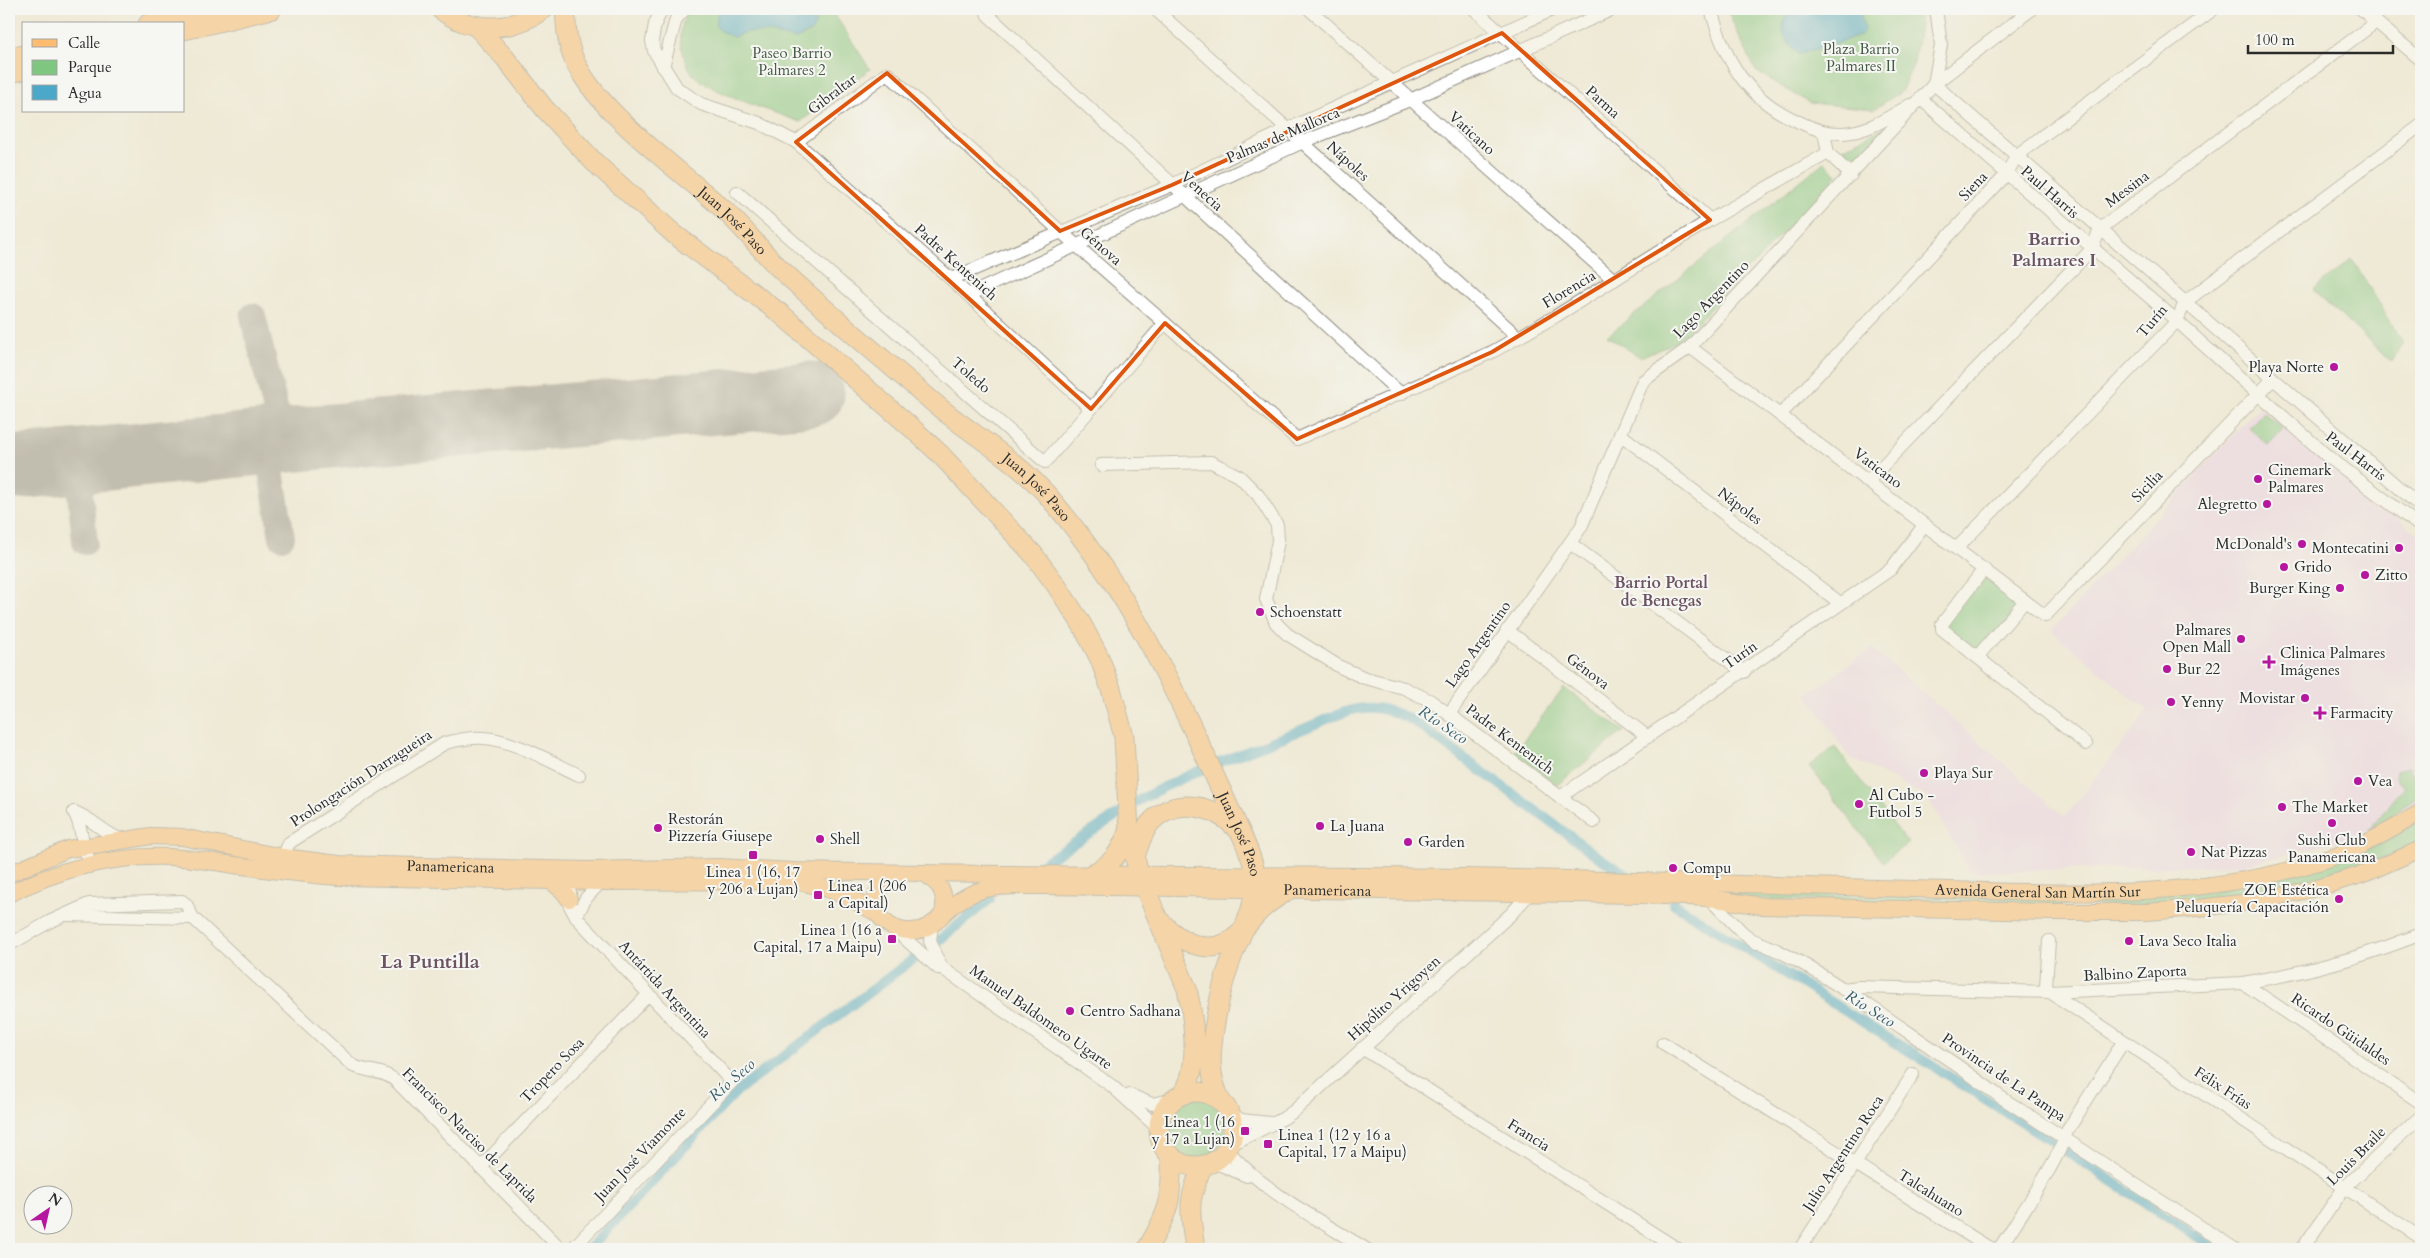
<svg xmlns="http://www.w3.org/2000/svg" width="2430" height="1258" viewBox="0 0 2430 1258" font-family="Cardo,serif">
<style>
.built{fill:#ebd1eb}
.green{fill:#7fc681;stroke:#557856}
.water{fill:#4ba8c9;stroke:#3b6a7a}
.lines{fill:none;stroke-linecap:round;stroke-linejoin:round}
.canal{stroke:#4ba8c9;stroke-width:10}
.taxiway{stroke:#8d8a80;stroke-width:26}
.runway{stroke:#8d8a80;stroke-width:65}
.minor-casing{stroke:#8d8a80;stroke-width:14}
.major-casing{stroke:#8d8a80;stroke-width:18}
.highway-casing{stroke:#8d8a80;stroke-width:21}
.minor{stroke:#fff;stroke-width:12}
.major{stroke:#fdbc70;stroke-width:16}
.highway{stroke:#fdbc70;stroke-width:19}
.marked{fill:none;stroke:#df570e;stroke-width:4;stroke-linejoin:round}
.poi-dot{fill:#b5179e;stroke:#f6f6f2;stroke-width:2}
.labels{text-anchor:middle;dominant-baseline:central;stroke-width:4;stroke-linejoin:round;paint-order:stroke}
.park-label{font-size:15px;fill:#445a45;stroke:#f6f6f2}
.street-label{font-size:15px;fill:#2b2b2b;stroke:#f6f6f2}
.poi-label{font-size:15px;fill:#2b2b2b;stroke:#f6f6f2;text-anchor:start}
.neighbourhood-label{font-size:16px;font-weight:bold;fill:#6b5362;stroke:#f6f6f2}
.water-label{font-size:16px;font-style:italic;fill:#385d6a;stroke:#f6f6f2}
.quarter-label{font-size:18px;font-weight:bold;fill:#6b5362;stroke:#f6f6f2}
.district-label{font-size:20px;font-weight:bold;fill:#6b5362;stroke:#f6f6f2}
</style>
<rect width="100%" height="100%" fill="#f6f6f2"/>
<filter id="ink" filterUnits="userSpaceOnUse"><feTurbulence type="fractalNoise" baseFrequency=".02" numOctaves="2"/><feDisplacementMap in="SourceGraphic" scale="10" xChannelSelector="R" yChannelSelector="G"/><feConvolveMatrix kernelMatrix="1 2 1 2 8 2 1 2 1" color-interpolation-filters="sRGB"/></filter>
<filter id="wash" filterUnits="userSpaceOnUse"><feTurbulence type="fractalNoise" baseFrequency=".0096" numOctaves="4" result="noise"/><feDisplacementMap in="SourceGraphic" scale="20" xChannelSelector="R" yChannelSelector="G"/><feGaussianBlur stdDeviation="1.12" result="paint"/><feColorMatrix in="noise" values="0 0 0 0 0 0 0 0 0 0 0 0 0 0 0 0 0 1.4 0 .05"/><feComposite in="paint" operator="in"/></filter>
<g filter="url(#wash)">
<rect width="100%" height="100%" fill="#efead5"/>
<path class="built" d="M2259,407L2421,537V801L2368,831L2332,843L2243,865L1970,872L1927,797L1849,757L1807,694L1872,648L2065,817L2148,711L2051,631Z"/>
<g class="green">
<path d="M690,9H831L870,69L800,122C777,113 705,91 692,73C686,65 682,51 681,41C680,30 683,17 690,9Z"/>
<path d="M1726,9H1918L1921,18L1914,63L1901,92L1874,109L1809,103L1756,71Z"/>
<path d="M1890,124L1850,165L1835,153Z"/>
<path d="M1824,162L1838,175L1679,341L1640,357L1607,336Z"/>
<path d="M2352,259L2403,342L2392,362L2313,290Z"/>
<path d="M2263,412L2283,429L2268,445L2249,428Z"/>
<path d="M1984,569L2025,601L1977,657L1942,624Z"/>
<path d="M1564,688L1624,731L1557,785L1514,753Z"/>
<path d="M1835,747L1908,843L1883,862L1809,766Z"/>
<path d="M2409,767L2421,788L2418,797L2368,831L2405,786L2395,778L2396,770Z"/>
<path d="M2421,818V844L2342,875L2239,898L2130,905L1989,906L1066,878L1752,890L1830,895L1963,897L2213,892Z"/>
<circle cx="1196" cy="1128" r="30"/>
</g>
<g class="water">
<path d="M719,9H757L779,12L800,9L816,22L811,32L796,39L763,32H747L733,37L720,31L715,24Z"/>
<path d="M1812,9H1859L1864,30L1860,36L1799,54C1787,44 1777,30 1787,15Z"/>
</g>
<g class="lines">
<g class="canal">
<path d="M1136,802C1186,773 1242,754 1296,732C1317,724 1342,710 1364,708C1380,706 1398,713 1412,720L1600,858L1626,874"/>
<path d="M1039,866L1120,813"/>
<path d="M1673,903L2052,1141"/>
<path d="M938,941L990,899"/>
<path d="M2066,1151L2216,1249"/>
<path d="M589,1249L736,1092L916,957"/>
</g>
<g class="taxiway">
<path d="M253,316L283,440"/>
<path d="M241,444L267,463L271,471L282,537"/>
<path d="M54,463L72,468L78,475L85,542"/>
<path d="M273,463L285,449L315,437"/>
<path d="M78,475L85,463L96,459"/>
</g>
<path class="runway" d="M9,468L331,436L812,394"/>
</g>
</g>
<g filter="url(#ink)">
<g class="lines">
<g class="minor-casing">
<g id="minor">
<path d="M662,9L655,24L652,41L654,51L677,88L701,104L759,123L796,142L951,279L1091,409"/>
<path d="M986,9L988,15L1401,394"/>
<path d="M1155,9L1518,337"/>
<path d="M1309,9L1614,280"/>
<path d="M1474,9L1710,220"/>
<path d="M1711,9C1725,62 1747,99 1799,122C1813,129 1827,134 1843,133C1868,132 1889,117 1910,105"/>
<path d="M2361,9L2421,60"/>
<path d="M663,67L676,19L685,9"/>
<path d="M1934,84L2421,507"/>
<path d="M1934,84L1941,45L1936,9"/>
<path d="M1921,99L2177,321L2326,455L2421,527"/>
<path d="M796,142L887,73L1060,231L1297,439L1492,352L1556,316L1710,220L1828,153L1824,132"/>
<path d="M1828,153L1851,175"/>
<path d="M737,192L1045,462L1165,323"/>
<path d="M951,279L1172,185L1288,129L1554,9"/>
<path d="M968,295L1303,142L1410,100L1613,9"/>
<path d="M1690,347L2045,616L2273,379"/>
<path d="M1781,414L2006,175L2017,155L2214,9"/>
<path d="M1620,434L1840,603"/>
<path d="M1101,465L1211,462L1239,476L1258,495L1277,525L1278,541L1266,599L1276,623L1287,634L1340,667L1365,678L1404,688L1431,701L1594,822"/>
<path d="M1868,481L2092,249L2100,229L2376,22"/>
<path d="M1570,543L1744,672"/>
<path d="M1957,548L2177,321L2185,302L2421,125"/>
<path d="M1984,569L1942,624V629L2086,744"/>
<path d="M1507,630L1648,737"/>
<path d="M1977,657L2025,601"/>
<path d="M1449,714L1581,527L1643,381L1690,347L1934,84L2032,9"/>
<path d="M1560,797L1891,569L1925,524"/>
<path d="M74,812C84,829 80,848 92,864"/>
<path d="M74,812C92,818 103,833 120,839"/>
<path d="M283,857L289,843L445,743C458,740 470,737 484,738C514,740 551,762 579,775"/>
<path d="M570,892V906L576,917L732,1082L572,1249"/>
<path d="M1709,898L1742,932L1756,943"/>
<path d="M66,915L193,918"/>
<path d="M576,917L586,898L601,882"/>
<path d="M932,925L930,941L942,968L1112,1086L1159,1129"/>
<path d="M893,928L938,968"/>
<path d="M1750,939C1795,955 1837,985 1877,1011C1918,1039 1960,1066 1999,1096L2235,1249"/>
<path d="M2049,941L2046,986L2050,992L2421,1238"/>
<path d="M9,945L49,922L89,904L182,901L186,904L193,918L353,1066C368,1072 382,1070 395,1080L561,1249"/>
<path d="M2243,983L2421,1103"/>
<path d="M1843,989L1859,987L2050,992L2243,983C2304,973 2364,957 2421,934"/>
<path d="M1663,1043L1991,1249"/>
<path d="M1362,1048L1678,1249"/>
<path d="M1130,1095L1152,1104L1175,1099"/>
<path d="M1229,1112L1241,1120L1270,1123"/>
<path d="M1230,1145L1284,1118L1294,1111L1511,914L1531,892"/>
<path d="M1227,1149C1260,1190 1321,1221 1366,1249"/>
<path d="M1208,1164L1221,1165L1247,1176"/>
<path d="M480,1168L648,995"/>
<path d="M1800,1249L1913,1074"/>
<path d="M1999,1249C2010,1231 2065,1151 2064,1136L2123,1042"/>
<path d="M2302,1249L2344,1188L2421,1116"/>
</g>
</g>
<g class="major-casing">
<g id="major">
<path id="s1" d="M924,873C1139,876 1355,874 1570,879C1684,882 1798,886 1912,889C2050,892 2200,904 2333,857C2364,846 2393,829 2421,812"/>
<path id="s2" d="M9,874L68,849L151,836L182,837L283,857L339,864L589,870L718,867L794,871L924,873C941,885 947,893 943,914C906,960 839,902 900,873"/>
<path d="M551,881L564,892L569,899"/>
<path d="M9,894C59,869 114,855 170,857C192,858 213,862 234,865C270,870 304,875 340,877L601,882L794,881C831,887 847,896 878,914"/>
<path id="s3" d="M943,914C974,883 1001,886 1042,886L1642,895L1709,898L1763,906L2052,912H2146L2198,908L2258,901L2320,887L2364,874L2421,849"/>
</g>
</g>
<g class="highway-casing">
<g id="highway">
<path d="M440,9C472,34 512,32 544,9"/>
<path id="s4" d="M565,9C566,25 567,42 573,57C593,109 681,171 723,209C742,226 758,247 776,265C827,313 881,357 934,403C972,435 1016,459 1049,497C1139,601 1187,717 1244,840C1248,851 1255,864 1255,876C1256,910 1242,930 1231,960C1221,986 1208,1045 1212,1072C1213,1083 1217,1092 1221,1102"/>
<path d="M148,24L210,9"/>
<path d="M476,26L505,58L544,108L594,162L674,234L781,314L913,429L940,454L1033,554L1056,585L1081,623L1099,657L1111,689L1124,737L1129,830L1138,871L1187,989C1194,1018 1200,1068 1183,1094"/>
<path d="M184,30L272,9"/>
<path d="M9,58L24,55"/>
<path d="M9,73L24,70"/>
<path d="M1135,857C1139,845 1142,832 1151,822C1176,795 1215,806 1237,829"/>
<path d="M1093,873C1113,865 1121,850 1129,830"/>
<path d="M1161,922C1182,944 1213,959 1239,934C1247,926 1254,916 1263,908C1271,900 1282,895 1291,888"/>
<circle cx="1196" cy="1129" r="37"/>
<path d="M1147,1249C1170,1210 1172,1201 1171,1155"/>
<path d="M1195,1249C1190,1210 1186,1203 1203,1165"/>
</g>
</g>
<use href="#minor" class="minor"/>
<use href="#major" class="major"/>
<use href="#highway" class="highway"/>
</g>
</g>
<path d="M0 0H2430V1258H0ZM1502,33L1710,220L1492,352L1297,439L1165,323L1091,409L796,142L887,73L1060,231L1172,185Z" fill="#efead5" fill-opacity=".55" fill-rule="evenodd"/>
<path class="marked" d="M1502,33L1710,220L1492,352L1297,439L1165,323L1091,409L796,142L887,73L1060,231L1172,185Z"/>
<g class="poi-dot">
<circle cx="2334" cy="367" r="5"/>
<circle cx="2258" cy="479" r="5"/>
<circle cx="2267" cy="504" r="5"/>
<circle cx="2302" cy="544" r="5"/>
<circle cx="2399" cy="548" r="5"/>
<circle cx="2284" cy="567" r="5"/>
<circle cx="2365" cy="575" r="5"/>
<circle cx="2340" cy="588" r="5"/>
<circle cx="1260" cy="612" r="5"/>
<circle cx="2241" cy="639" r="5"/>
<path d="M2266.5 654.5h5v5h5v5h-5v5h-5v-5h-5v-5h5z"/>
<circle cx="2167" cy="669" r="5"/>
<circle cx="2305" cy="698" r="5"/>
<circle cx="2171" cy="702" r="5"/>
<path d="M2317.5 705.5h5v5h5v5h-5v5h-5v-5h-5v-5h5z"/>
<circle cx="1924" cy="773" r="5"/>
<circle cx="2358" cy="781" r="5"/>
<circle cx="1859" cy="804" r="5"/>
<circle cx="2282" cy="807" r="5"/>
<circle cx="2332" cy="823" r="5"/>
<circle cx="1320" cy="826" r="5"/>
<circle cx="658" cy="828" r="5"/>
<circle cx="820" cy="839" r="5"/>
<circle cx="1408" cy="842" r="5"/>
<circle cx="2191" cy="852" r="5"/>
<rect x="748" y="850" width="10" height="10" rx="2.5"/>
<circle cx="1673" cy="868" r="5"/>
<rect x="813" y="890" width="10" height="10" rx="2.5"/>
<circle cx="2339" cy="899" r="5"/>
<rect x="887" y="934" width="10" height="10" rx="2.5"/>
<circle cx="2129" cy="941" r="5"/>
<circle cx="1070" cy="1011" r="5"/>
<rect x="1240" y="1126" width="10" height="10" rx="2.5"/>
<rect x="1263" y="1139" width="10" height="10" rx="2.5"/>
</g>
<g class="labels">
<g class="park-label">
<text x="1861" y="49">Plaza Barrio<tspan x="1861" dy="17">Palmares II</tspan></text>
<text x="792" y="53">Paseo Barrio<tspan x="792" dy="17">Palmares 2</tspan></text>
</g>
<g class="street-label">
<text transform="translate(832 94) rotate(-37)">Gibraltar</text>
<text transform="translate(1603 102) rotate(42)">Parma</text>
<text transform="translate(1472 133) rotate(42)">Vaticano</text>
<text transform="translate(1283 135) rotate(-23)">Palmas de Mallorca</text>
<text transform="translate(1348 161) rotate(42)">Nápoles</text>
<text transform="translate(1973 186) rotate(-47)">Siena</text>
<text transform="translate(2127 189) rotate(-37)">Messina</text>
<text transform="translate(1202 191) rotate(42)">Venecia</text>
<text transform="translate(2050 192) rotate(41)">Paul Harris</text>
<text stroke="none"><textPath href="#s4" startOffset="279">Juan José Paso</textPath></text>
<text transform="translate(1101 246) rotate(41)">Génova</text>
<text transform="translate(956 262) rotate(42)">Padre Kentenich</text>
<text transform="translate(1569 289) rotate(-31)">Florencia</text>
<text transform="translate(1711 299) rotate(-46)">Lago Argentino</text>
<text transform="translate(2152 321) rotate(-50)">Turín</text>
<text transform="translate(971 375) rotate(41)">Toledo</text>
<text transform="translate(2356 456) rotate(37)">Paul Harris</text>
<text transform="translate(1878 468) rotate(37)">Vaticano</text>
<text transform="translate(2147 486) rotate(-46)">Sicilia</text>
<text stroke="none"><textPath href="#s4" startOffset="684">Juan José Paso</textPath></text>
<text transform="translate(1740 506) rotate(37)">Nápoles</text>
<text transform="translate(1478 644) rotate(-55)">Lago Argentino</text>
<text transform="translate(1740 655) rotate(-35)">Turín</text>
<text transform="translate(1588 671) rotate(37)">Génova</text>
<text transform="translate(1510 739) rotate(37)">Padre Kentenich</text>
<text transform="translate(361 778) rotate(-33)">Prolongación Darragueira</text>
<text stroke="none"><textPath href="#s4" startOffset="1089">Juan José Paso</textPath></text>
<text stroke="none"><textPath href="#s2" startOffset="450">Panamericana</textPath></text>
<text stroke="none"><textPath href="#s3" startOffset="392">Panamericana</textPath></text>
<text stroke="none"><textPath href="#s1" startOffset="1114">Avenida General San Martín Sur</textPath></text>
<text transform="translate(2135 973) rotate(-3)">Balbino Zaporta</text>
<text transform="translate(665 989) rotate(47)">Antártida Argentina</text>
<text transform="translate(1394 998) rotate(-42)">Hipólito Yrigoyen</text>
<text transform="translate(1041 1017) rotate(35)">Manuel Baldomero Ugarte</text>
<text transform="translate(2341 1029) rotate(34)">Ricardo Güidaldes</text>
<text transform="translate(552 1070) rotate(-46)">Tropero Sosa</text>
<text transform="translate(2004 1077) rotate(34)">Provincia de La Pampa</text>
<text transform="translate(2223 1088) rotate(33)">Félix Frías</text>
<text transform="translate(470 1135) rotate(45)">Francisco Narciso de Laprida</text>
<text transform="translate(1529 1135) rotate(32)">Francia</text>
<text transform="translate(1843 1153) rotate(-57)">Julio Argentino Roca</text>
<text transform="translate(640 1154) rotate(-46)">Juan José Viamonte</text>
<text transform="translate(2356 1156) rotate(-45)">Louis Braile</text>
<text transform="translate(1931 1193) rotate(32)">Talcahuano</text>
</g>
<g class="poi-label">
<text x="2324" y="367" text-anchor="end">Playa Norte</text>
<text x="2268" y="470">Cinemark<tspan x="2268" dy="17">Palmares</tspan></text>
<text x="2257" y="504" text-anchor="end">Alegretto</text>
<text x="2292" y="544" text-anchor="end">McDonald's</text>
<text x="2389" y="548" text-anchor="end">Montecatini</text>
<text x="2294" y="567">Grido</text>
<text x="2375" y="575">Zitto</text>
<text x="2330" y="588" text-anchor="end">Burger King</text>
<text x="1270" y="612">Schoenstatt</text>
<text x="2231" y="630" text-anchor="end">Palmares<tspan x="2231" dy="17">Open Mall</tspan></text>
<text x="2280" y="653">Clinica Palmares<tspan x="2280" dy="17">Imágenes</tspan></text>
<text x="2177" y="669">Bur 22</text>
<text x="2295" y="698" text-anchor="end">Movistar</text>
<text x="2181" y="702">Yenny</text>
<text x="2330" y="713">Farmacity</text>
<text x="1934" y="773">Playa Sur</text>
<text x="2368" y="781">Vea</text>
<text x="1869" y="795">Al Cubo -<tspan x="1869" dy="17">Futbol 5</tspan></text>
<text x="2292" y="807">The Market</text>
<text x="668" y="819">Restorán<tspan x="668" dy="17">Pizzería Giusepe</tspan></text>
<text x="1330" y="826">La Juana</text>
<text x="830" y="839">Shell</text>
<text x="2332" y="840" text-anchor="middle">Sushi Club<tspan x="2332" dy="17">Panamericana</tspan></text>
<text x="1418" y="842">Garden</text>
<text x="2201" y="852">Nat Pizzas</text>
<text x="1683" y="868">Compu</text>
<text x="753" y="872" text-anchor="middle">Linea 1 (16, 17<tspan x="753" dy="17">y 206 a Lujan)</tspan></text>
<text x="828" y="886">Linea 1 (206<tspan x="828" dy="17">a Capital)</tspan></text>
<text x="2329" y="890" text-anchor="end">ZOE Estética<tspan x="2329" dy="17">Peluquería Capacitación</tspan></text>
<text x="882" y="930" text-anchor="end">Linea 1 (16 a<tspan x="882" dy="17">Capital, 17 a Maipu)</tspan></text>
<text x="2139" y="941">Lava Seco Italia</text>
<text x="1080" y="1011">Centro Sadhana</text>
<text x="1235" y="1122" text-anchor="end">Linea 1 (16<tspan x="1235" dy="17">y 17 a Lujan)</tspan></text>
<text x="1278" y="1135">Linea 1 (12 y 16 a<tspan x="1278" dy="17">Capital, 17 a Maipu)</tspan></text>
</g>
<g class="neighbourhood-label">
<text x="1661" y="583">Barrio Portal<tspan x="1661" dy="18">de Benegas</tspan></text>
</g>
<g class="water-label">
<text transform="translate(1443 725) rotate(34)">Río Seco</text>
<text transform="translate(1870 1009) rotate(32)">Río Seco</text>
<text transform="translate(732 1080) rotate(-41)">Río Seco</text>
</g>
<g class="quarter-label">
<text x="2054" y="239">Barrio<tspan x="2054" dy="21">Palmares I</tspan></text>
</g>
<g class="district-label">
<text x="430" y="961">La Puntilla</text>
</g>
</g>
<rect width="2430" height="1258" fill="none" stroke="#f6f6f2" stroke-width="30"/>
<rect x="22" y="22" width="162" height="90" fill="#f6f6f2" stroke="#a5a5a2"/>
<rect x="32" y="39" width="25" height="8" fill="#fdbc70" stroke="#a5a5a2"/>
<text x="68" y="48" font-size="15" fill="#2b2b2b">Calle</text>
<rect x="32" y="60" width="25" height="15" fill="#7fc681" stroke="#a5a5a2"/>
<text x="68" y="72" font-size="15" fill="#2b2b2b">Parque</text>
<rect x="32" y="85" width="25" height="15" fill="#4ba8c9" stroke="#a5a5a2"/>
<text x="68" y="98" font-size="15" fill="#2b2b2b">Agua</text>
<g transform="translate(48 1210) rotate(34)"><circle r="24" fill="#f6f6f2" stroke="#a5a5a2"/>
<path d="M0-4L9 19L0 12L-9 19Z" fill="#b5179e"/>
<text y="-8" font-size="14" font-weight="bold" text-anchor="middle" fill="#2b2b2b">N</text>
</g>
<path d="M2248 45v8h145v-8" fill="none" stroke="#2b2b2b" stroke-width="2.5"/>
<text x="2255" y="45" font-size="15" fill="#2b2b2b" stroke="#f6f6f2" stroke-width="4" paint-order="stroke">100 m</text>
</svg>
